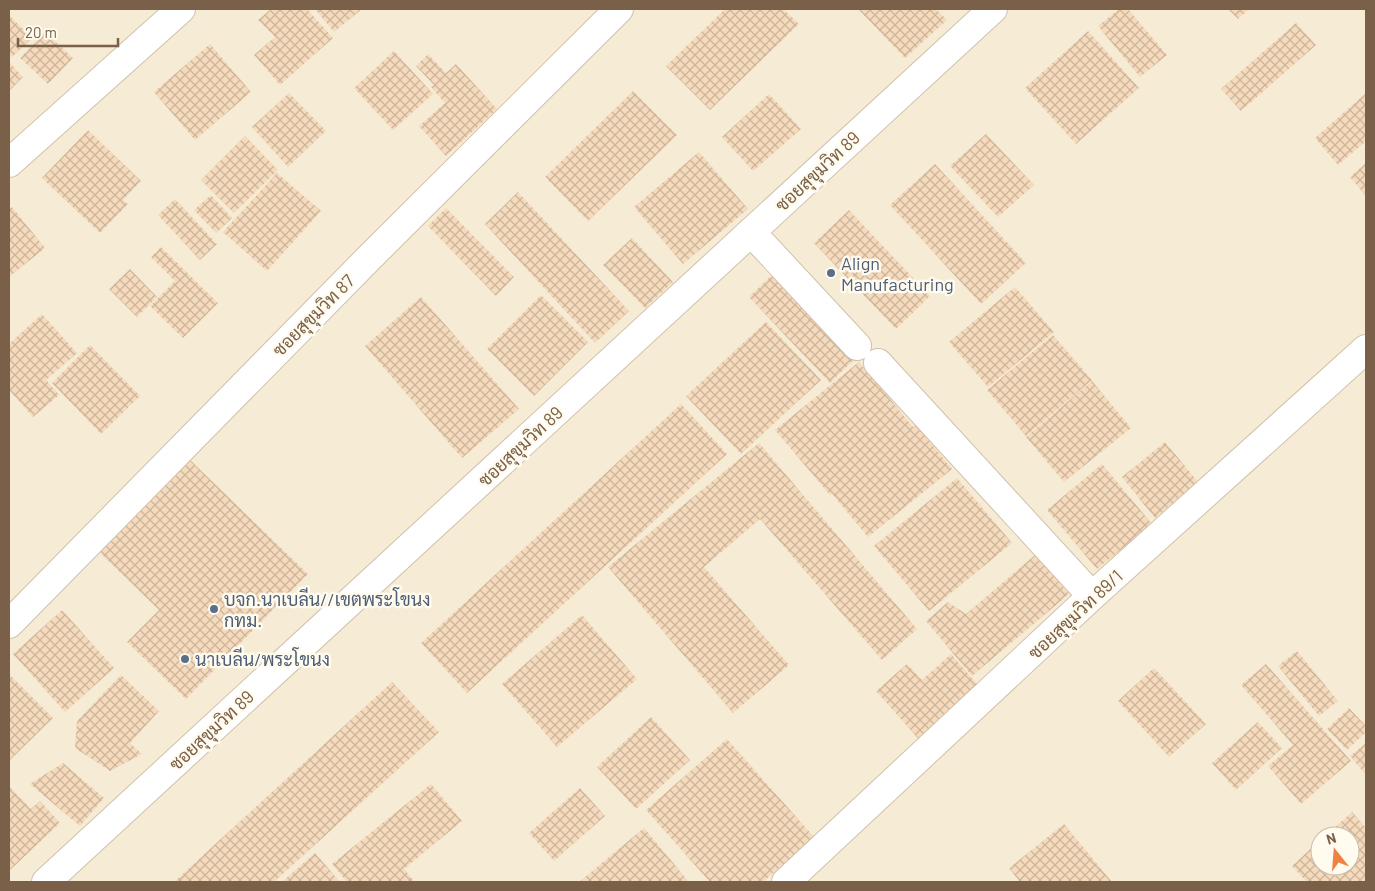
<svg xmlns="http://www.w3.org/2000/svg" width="1375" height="891" viewBox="0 0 1375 891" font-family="Barlow,Sarabun,sans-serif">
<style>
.residential{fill:#f6ebd4;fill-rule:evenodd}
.building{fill:url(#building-cross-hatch)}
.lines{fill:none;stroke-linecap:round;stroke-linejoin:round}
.minor-casing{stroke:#d1c1ab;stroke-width:30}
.minor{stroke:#fff;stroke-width:28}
.service-dot{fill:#5c6f8a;stroke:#fffbef;stroke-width:2}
.labels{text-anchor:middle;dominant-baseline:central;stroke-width:5;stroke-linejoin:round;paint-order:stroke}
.street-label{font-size:18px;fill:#7a6048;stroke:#fffbef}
.service-label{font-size:18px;fill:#4e5e75;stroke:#fffbef;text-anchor:start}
</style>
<defs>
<pattern id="building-cross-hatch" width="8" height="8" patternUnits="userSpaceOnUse" patternTransform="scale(1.25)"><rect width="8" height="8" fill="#f6dabc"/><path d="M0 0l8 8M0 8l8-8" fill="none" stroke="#ccb49b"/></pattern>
</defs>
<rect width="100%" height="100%" fill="#fef8e7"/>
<path class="residential" d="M9,9H1366V882H9ZM1320,836H1350V866H1320Z"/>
<g class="building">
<path d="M271,9H307L333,38L280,85L254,55L275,37L258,20Z"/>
<path d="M315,9H362L334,32Z"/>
<path d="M725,9H783L799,24L710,110L666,66Z"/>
<path d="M858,9H936L947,20L905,58Z"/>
<path d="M1119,9H1128L1167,55L1140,77L1098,26Z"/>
<path d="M1228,9H1249L1238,19Z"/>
<path d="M9,15L32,38L12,57L9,53Z"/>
<path d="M1296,23L1316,45L1241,111L1221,89Z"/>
<path d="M1088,31L1139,88L1076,144L1025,88Z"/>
<path d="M45,32L73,58L48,84L20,58Z"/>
<path d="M210,44L251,92L195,140L154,92Z"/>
<path d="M394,51L433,94L393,130L354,88Z"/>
<path d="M428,54L446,73L456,64L497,109L446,156L419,126L445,103L431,87L434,85L416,66Z"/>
<path d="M9,62L23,77L9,91Z"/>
<path d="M633,91L677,135L588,221L545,177Z"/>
<path d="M289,93L326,131L288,167L252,127Z"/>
<path d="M1366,93V141L1338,165L1315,138Z"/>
<path d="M769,94L801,129L753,171L722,137Z"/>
<path d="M88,130L141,181L123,200L128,204L100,233L42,178Z"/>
<path d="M986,134L1034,185L998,217L950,166Z"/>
<path d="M245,136L278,170L234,213L201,180Z"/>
<path d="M699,152L748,209L683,264L634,207Z"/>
<path d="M1366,163V196L1350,177Z"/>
<path d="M935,164L1026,263L981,304L890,205Z"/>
<path d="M277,173L321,211L267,271L223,232Z"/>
<path d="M518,192L629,311L595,343L485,224Z"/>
<path d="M211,195L232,218L216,233L194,210Z"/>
<path d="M175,199L217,244L200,260L158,215Z"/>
<path d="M12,207L45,248L9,277V209Z"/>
<path d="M446,208L514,277L496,296L428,226Z"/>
<path d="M849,210L930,296L896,329L814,243Z"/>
<path d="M632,238L673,282L645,308L603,265Z"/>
<path d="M161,247L218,303L183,338L150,306L175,281L151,257Z"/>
<path d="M783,264L864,350L830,383L749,297Z"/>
<path d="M130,269L157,297L137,317L109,289Z"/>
<path d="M1015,287L1054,332L988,387L949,342Z"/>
<path d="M541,295L588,342L534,396L487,349Z"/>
<path d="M421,297L519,409L462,458L365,346Z"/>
<path d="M42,314L77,353L46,380L59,395L33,417L9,390V344Z"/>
<path d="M766,322L821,380L741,454L686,396Z"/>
<path d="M1053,335L1092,380L1026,436L987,390Z"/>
<path d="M90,345L140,396L101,434L52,383Z"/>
<path d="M859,362L913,427L916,425L952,469L868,537L832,494L830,495L775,430Z"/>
<path d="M1092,381L1131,428L1064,482L1026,437Z"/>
<path d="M681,404L727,454L467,693L421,643Z"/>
<path d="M1165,442L1198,482L1155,518L1122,477Z"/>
<path d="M759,443L917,629L882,660L760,519L704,567L789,665L733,713L608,567Z"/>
<path d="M189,459L308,574L186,699L127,642L159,610L99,552Z"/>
<path d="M1102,464L1152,524L1097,569L1047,510Z"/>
<path d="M957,478L1012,543L929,611L874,546Z"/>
<path d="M1035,555L1069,594L972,676L926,621L948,602L966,614Z"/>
<path d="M62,610L114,668L65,712L13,654Z"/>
<path d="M582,615L637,679L557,747L502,684Z"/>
<path d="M1297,651L1338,701L1319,716L1278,666Z"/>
<path d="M951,654L984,692L924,745L876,691L907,664L922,680Z"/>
<path d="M1266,664L1351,761L1301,804L1268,766L1293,745L1241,685Z"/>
<path d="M1154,668L1206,724L1169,757L1118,701Z"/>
<path d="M9,674L53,718L10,760L9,758Z"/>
<path d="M121,675L159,711L130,743L142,754L110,771L75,748L77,721Z"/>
<path d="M392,682L439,732L274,882H174Z"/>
<path d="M1349,708L1366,726V732L1347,750L1327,729Z"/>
<path d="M651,717L690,760L636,809L597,767Z"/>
<path d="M1258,722L1282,748L1236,790L1212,763Z"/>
<path d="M727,739L814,837L763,882H710L646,810Z"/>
<path d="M1366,743V775L1350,756Z"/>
<path d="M63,763L104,798L80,826L30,784Z"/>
<path d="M431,784L462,821L404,869L415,882H347L332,864Z"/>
<path d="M9,786L31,809L40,801L60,823L9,871Z"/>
<path d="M580,788L605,816L554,861L529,833Z"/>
<path d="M1352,812L1366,828V882H1307L1292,866L1320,840V866H1350V836H1325Z"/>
<path d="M1064,824L1112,882H1020L1009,868Z"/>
<path d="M644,828L689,882H579Z"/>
<path d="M315,853L340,882H282Z"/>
</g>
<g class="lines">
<g class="minor-casing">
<g id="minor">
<path d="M9,163L181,9"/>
<path d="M751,232L857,346"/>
<path d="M878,363L1092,596"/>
<path d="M9,624L370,257L619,9"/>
<path d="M46,882L993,9"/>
<path d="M786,882L1092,596L1366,349"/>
</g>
</g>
<use href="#minor" class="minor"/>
</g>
<g class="service-dot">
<circle cx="831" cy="273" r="5"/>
<circle cx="214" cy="609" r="5"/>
<circle cx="185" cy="659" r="5"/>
</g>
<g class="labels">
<g class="street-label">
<text transform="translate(817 171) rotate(-43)">ซอยสุขุมวิท 89</text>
<text transform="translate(313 315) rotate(-45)">ซอยสุขุมวิท 87</text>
<text transform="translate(520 446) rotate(-43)">ซอยสุขุมวิท 89</text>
<text transform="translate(1075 614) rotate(-43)">ซอยสุขุมวิท 89/1</text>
<text transform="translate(211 730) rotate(-43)">ซอยสุขุมวิท 89</text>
</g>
<g class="service-label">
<text x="841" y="263">Align<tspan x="841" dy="21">Manufacturing</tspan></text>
<text x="224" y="599">บจก.นาเบลีน//เขตพระโขนง<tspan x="224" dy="21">กทม.</tspan></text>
<text x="195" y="659">นาเบลีน/พระโขนง</text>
</g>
</g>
<rect width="1375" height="891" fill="none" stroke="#7a6048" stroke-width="20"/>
<g transform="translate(1335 851) rotate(343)"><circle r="24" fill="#fffbef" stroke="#cabdac"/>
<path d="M0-4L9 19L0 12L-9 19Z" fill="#f18043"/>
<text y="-8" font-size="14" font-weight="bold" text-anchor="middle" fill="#7a6048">N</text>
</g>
<path d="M18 38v8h100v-8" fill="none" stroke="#7a6048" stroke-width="2.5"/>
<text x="25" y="38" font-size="15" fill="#7a6048" stroke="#fffbef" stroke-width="4" paint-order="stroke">20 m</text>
</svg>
